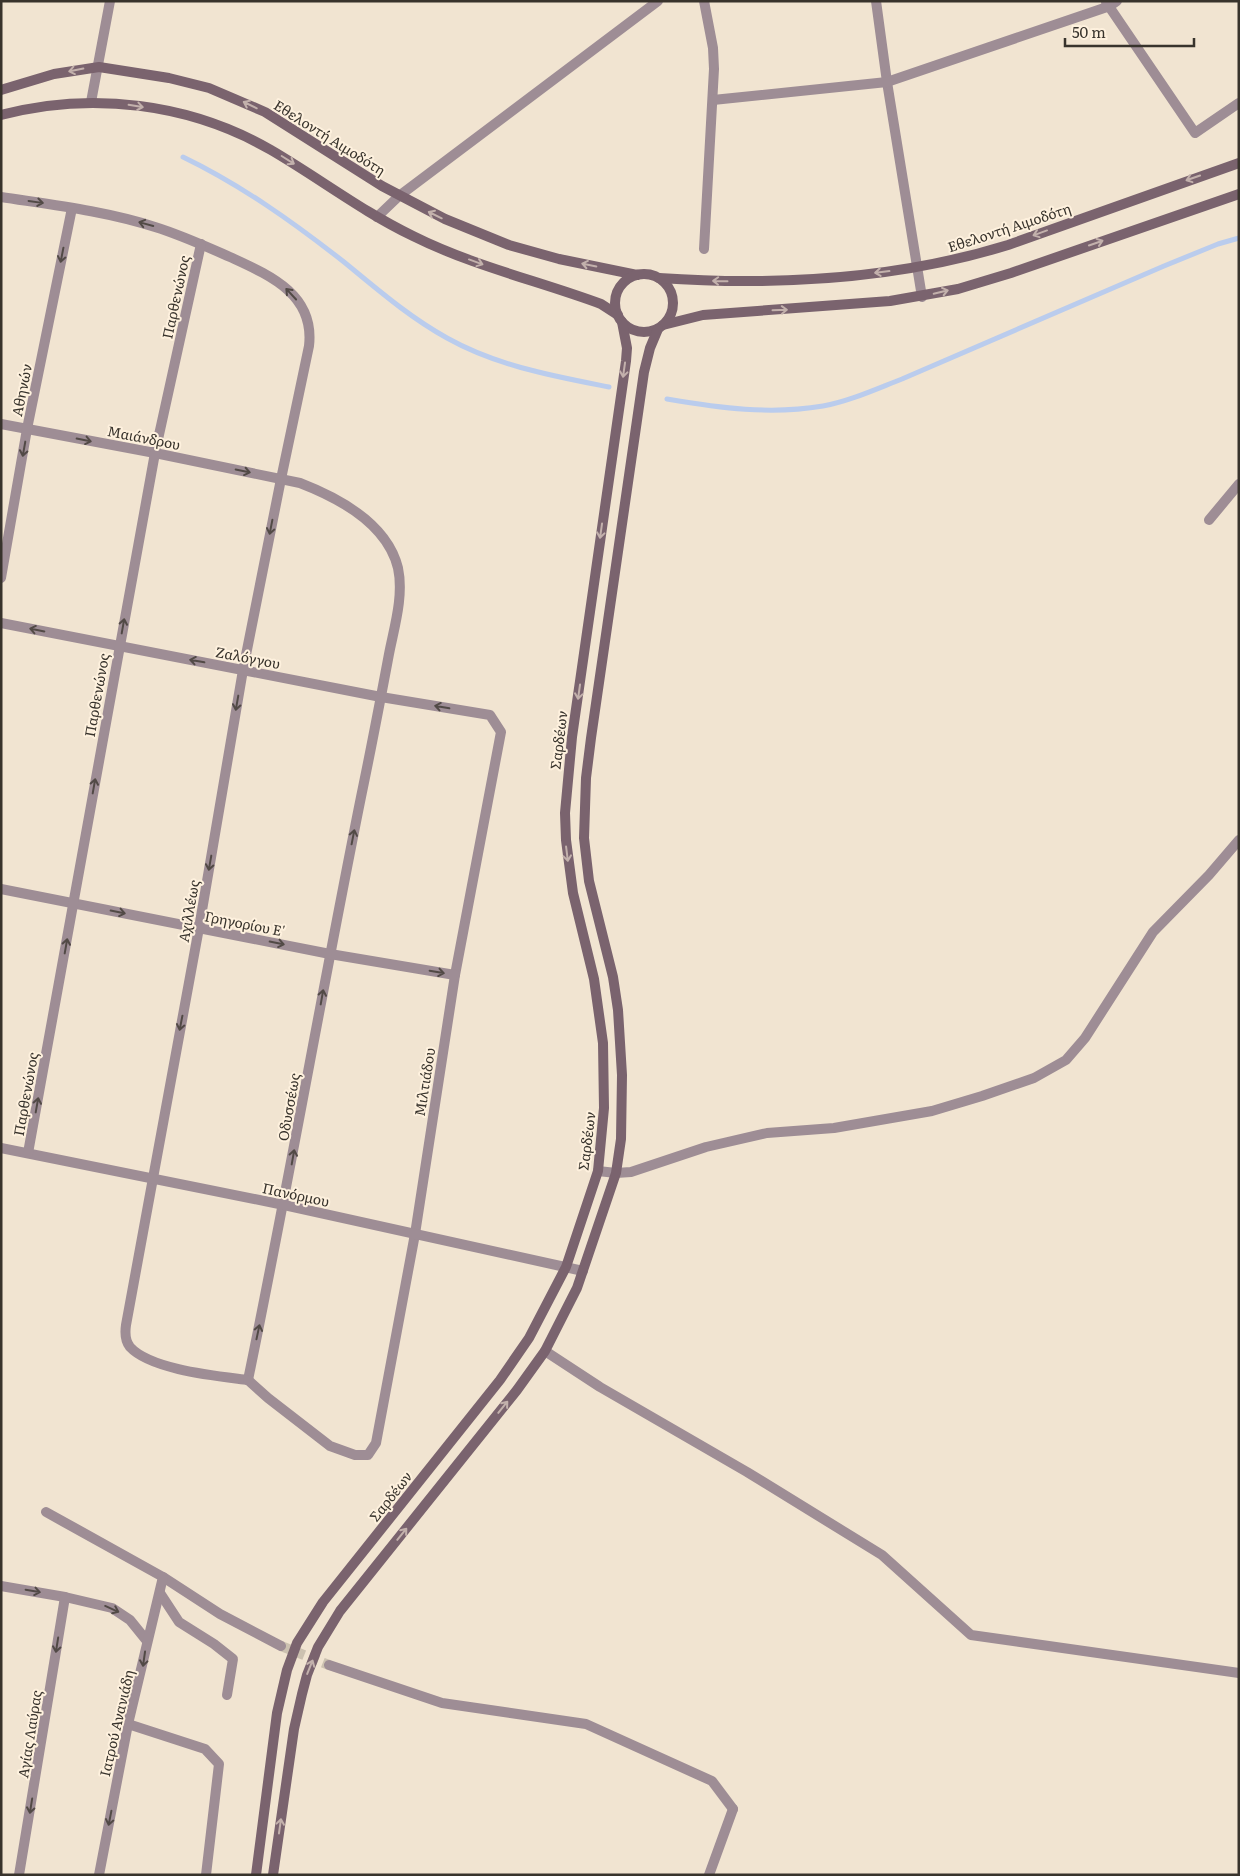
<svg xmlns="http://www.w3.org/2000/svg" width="1240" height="1876" viewBox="0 0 1240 1876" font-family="Literata,serif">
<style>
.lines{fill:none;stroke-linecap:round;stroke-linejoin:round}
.stream{stroke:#bacced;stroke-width:5}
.street-tunnel{stroke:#ccc1b0;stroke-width:10;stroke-dasharray:10 5;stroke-linecap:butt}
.lane{stroke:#9e8d95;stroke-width:10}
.street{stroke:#9e8d95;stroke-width:10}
.secondary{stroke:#7a636e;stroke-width:10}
.oneway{stroke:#c3b1ac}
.oneway2{stroke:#524a46}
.labels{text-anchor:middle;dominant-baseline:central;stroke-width:4;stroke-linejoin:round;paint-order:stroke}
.street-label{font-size:14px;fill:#38332c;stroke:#fef1de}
</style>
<rect width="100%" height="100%" fill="#f1e4d1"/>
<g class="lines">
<g class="stream">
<path d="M183,157C241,185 293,222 344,262C377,289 409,317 447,338C497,366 553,376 609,387"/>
<path d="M667,399C720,408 770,415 823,406C850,401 876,389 902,379L1164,266L1218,244L1239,238"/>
</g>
<path class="street-tunnel" d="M281,1646L329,1665"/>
<g class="lane">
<path d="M160,1593L179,1622L214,1644L233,1659L227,1695"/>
<path d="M128,1724L205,1749L219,1764L206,1875"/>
<path d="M709,1875L733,1809"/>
</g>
<g class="street">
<path d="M704,1L713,48L714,69L704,249"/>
<path d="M876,1L887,82L922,297"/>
<path d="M1106,2L1195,133L1239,103"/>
<path d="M713,100L887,82L1110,6L1117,1"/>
<path d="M91,102L110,1"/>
<path d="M1,197C53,205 105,211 155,227C181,235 205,246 230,257C269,275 315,294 309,346L281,479L243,670L199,928L126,1325C125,1332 125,1341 130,1347C151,1370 218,1376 248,1380"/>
<path d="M377,217L399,196L658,1"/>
<path d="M1,424L155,453L300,483C339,498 387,523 398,568C404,596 394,628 389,654C380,702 371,749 361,797C322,991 288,1186 248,1380"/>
<path d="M1209,520L1239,484"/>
<path d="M1,578L27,429L72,208"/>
<path d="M1,623L381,697L490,715L501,732L455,975L415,1234L376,1443L368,1455H355L330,1446L268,1398L248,1380"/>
<path d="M1,889L330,954L455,975"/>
<path d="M1,1148L284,1205L583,1271"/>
<path d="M28,1153L155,453L201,244"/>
<path d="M598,1171L616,1173L631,1172L706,1147L767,1133L834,1128L932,1111L982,1096L1034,1078L1066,1060L1085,1038L1153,932L1209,875L1239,840"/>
<path d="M545,1351L600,1387L747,1472L882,1555L971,1635L1239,1673"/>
<path d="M46,1512L163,1577L220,1614L281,1646"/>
<path d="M1,1586L65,1597L112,1608L130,1620L147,1641"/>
<path d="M329,1665L442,1703L586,1724L712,1781L733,1809"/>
<path d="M19,1875L65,1597"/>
<path d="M99,1875L128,1724L163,1577"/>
</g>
<g class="secondary">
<path d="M1,90L54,74L99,67L169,78L209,88L265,112L382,186L445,219L509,245L559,259L637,275"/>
<path d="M1,115C91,91 190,103 271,150C319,178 363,212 413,236C473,266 539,281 601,304L618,315"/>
<circle cx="644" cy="303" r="29"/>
<path d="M659,278C775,286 895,280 1008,245L1239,163"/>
<path d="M663,325L703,315L890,301L958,289L1011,273L1239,194"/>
<path d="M256,1875L277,1713L287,1670L297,1643L323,1602L500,1380L529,1338L566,1267L598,1171L604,1108L603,1043L594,979L573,893L566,840L565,813L572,737L626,361L627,348L622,322"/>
<path d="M273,1875L294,1729L302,1694L307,1675L318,1647L340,1611L517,1390L545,1351L577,1288L616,1173L621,1139L622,1075L618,1010L613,977L589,881L584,838L586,778L591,738L644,372L650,348L658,329"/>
</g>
</g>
<defs><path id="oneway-shaft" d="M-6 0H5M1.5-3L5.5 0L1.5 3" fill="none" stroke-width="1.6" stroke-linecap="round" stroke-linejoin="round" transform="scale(1.25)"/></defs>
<g class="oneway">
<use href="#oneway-shaft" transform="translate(76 70) rotate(169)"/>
<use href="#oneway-shaft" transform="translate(250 105) rotate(-154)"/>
<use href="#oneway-shaft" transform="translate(136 106) rotate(9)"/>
<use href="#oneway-shaft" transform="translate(288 160) rotate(32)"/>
<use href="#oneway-shaft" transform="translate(1193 178) rotate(161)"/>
<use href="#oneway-shaft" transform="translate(435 215) rotate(-154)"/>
<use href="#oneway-shaft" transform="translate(1040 233) rotate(160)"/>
<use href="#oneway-shaft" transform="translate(1096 243) rotate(-19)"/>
<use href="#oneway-shaft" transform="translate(476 262) rotate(20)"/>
<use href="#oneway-shaft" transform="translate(589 265) rotate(-168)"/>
<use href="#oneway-shaft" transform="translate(882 272) rotate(173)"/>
<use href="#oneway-shaft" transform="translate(720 281) rotate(-179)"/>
<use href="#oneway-shaft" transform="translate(941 292) rotate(-13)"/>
<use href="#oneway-shaft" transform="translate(780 310) rotate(-2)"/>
<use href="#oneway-shaft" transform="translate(624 370) rotate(98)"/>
<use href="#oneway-shaft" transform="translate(601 531) rotate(98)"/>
<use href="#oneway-shaft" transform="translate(579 692) rotate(98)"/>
<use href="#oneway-shaft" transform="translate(567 854) rotate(83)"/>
<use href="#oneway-shaft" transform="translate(503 1407) rotate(-51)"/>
<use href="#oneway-shaft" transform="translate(402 1534) rotate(-51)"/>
<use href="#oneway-shaft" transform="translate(310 1667) rotate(-68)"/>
<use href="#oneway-shaft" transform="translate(280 1826) rotate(-82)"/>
</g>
<g class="oneway2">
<use href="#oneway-shaft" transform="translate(36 202) rotate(8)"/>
<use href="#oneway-shaft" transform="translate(146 224) rotate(-165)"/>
<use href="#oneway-shaft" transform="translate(62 255) rotate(101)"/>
<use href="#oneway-shaft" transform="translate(291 294) rotate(-133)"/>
<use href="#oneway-shaft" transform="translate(84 440) rotate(11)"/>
<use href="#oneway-shaft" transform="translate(24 449) rotate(100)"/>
<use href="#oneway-shaft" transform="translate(243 471) rotate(12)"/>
<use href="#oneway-shaft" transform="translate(271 527) rotate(101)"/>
<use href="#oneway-shaft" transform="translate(123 626) rotate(-80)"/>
<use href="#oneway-shaft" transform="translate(37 630) rotate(-169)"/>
<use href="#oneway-shaft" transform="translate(197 661) rotate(-170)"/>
<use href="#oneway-shaft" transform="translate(237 703) rotate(100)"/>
<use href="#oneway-shaft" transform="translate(442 707) rotate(-170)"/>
<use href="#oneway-shaft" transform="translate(94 786) rotate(-80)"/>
<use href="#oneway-shaft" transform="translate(353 837) rotate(-79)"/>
<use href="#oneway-shaft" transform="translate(210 863) rotate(100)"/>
<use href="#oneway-shaft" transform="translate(118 912) rotate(11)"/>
<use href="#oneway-shaft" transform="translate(277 943) rotate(11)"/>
<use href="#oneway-shaft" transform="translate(66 946) rotate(-80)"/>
<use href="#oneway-shaft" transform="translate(437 972) rotate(10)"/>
<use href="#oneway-shaft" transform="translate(322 997) rotate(-80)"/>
<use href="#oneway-shaft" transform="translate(181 1023) rotate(101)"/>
<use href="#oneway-shaft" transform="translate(37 1105) rotate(-80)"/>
<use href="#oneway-shaft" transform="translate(293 1157) rotate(-80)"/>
<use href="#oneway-shaft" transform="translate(258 1332) rotate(-78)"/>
<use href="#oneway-shaft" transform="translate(33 1591) rotate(10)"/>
<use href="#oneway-shaft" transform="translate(112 1609) rotate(24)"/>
<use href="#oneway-shaft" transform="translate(57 1645) rotate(99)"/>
<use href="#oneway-shaft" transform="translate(144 1659) rotate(98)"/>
<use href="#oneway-shaft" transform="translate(31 1806) rotate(99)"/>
<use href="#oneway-shaft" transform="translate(110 1818) rotate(101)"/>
</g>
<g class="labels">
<g class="street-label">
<text transform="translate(330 137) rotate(32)">Εθελοντή Αιμοδότη</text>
<text transform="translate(1009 227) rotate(-18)">Εθελοντή Αιμοδότη</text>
<text transform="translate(175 297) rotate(-78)">Παρθενώνος</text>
<text transform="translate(21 390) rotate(-79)">Αθηνών</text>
<text transform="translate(144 437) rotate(11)">Μαιάνδρου</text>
<text transform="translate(248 657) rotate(11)">Ζαλόγγου</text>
<text transform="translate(96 695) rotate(-80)">Παρθενώνος</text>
<text transform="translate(558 740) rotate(-83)">Σαρδέων</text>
<text transform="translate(188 911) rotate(-80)">Αχιλλέως</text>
<text transform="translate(245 923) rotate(11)">Γρηγορίου Ε'</text>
<text transform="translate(424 1082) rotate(-81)">Μιλτιάδου</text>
<text transform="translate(25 1094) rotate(-80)">Παρθενώνος</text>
<text transform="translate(288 1107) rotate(-80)">Οδυσσέως</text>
<text transform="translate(586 1141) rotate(-83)">Σαρδέων</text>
<text transform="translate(296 1194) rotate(12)">Πανόρμου</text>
<text transform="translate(390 1496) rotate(-52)">Σαρδέων</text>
<text transform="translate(116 1723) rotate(-77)">Ιατρού Ανανιάδη</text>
<text transform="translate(29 1734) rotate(-81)">Αγίας Λαύρας</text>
</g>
</g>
<rect width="1240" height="1876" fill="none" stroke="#38332c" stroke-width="5"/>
<path d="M1065 38v8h129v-8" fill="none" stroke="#38332c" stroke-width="2.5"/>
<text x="1072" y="38" font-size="15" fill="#38332c" stroke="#fef1de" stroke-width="4" paint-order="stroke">50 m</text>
</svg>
